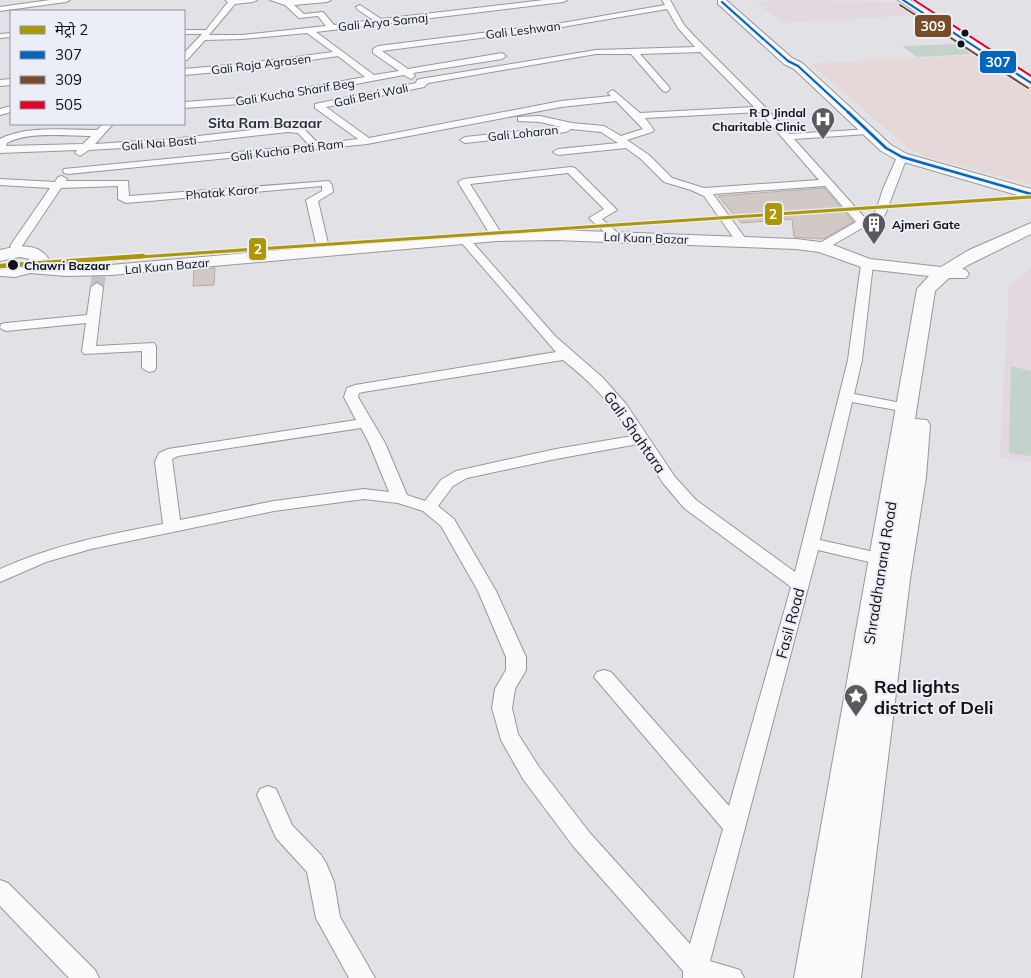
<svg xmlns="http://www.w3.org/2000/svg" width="1031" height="978" viewBox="0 0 1031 978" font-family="Mulish,'Noto Sans Devanagari',sans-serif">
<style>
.commercial{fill:#e6d7d9}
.education{fill:#e3d7e1}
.green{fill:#c3d3cb}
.building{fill:#d2c9c7;stroke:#b0aeb0}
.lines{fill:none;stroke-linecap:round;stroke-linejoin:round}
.street-tunnel{stroke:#c2c2c7;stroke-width:14;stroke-dasharray:14 7;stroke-linecap:butt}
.street-casing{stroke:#98989c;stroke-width:2}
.secondary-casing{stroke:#98989c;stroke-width:2}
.street{fill:#fafafb;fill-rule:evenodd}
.secondary{fill:#fafafb;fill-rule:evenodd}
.bus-1-far1-casing{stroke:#ebedf7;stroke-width:4}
.bus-1-casing{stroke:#ebedf7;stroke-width:5}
.bus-2-casing{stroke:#ebedf7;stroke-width:4}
.bus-3-casing{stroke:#ebedf7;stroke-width:4}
.bus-1-far1{stroke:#0065bd;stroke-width:2}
.bus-1{stroke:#0065bd;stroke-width:2.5}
.bus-2{stroke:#7a4b2a;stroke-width:2}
.bus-3{stroke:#e4002b;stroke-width:2}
.metro-1-far1-casing{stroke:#ebedf7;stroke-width:5.5}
.metro-1-casing{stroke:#ebedf7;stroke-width:8}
.metro-1-far1{stroke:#ac9707;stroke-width:3}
.metro-1{stroke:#ac9707;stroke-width:4.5}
.bus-dot{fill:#121215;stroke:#ebedf7;stroke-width:2}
.labels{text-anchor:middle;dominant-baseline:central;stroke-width:4;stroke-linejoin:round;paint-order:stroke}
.far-street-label{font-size:12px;fill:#121215;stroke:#ebedf7}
.far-poi-label{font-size:12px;font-weight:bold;fill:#121215;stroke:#ebedf7;text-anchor:end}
.far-stop-label{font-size:12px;font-weight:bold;fill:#121215;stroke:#ebedf7;text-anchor:start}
.far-neighbourhood-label{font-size:14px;font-weight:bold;fill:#2e2f37;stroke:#ebedf7}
.street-label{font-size:15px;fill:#121215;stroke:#ebedf7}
.near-poi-label{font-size:18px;font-weight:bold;fill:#121215;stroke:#ebedf7;text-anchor:start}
.line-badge{stroke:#ebedf7;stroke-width:2}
.badge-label{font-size:14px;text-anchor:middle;font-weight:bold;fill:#fff}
</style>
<rect width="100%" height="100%" fill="#e1e1e6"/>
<path class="commercial" d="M977,55L1031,88V184L926,157L906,146L811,64Z"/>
<g class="education">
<path d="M779,0L896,2L917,15L782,23L756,2Z"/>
<path d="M1031,267V462L1000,457L1009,288Z"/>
</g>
<g class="green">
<path d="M958,44L974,54L917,57L902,46Z"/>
<path d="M1011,366L1031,371V456L1009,453Z"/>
</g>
<g class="building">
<path d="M824,188L853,222L823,239L794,237L792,219L741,223L718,196Z"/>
<path d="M215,268L214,285L193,286L194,270Z"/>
</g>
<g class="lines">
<path class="street-tunnel" d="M97,287L99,276"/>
<g class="street-casing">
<g id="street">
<path d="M50,0H70L66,2L0,11V7Z"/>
<path d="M225,0H257L253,2L235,4L209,35H242L326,26L318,16L299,18L285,5L270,0H331L327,2L294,5L304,14L323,12L334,25L373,20L357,9L356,7L360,5L381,19L544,0H567L563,2L316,32L374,75L399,71L373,53V49L378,46L562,23L665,5L662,0H670L684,25L697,39L765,107L789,134L871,129L873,131L868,134L794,139L865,218L876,211L883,189L898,155H906L907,157L885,215L822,251L816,247L818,244L856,222L825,186L713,194L748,242L742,246L738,244L704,196L691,190L664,182L641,159L626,148L558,155L553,152L558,149L618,143L601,132L571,129L566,132L465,143L460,140L465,137L561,127L540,122L518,121V117L540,116L572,123L604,126L621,136L643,129L616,101L561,107L367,144L68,174L64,173L63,171L64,169L309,145L298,133L288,132L172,145L89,150L80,156L75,153L77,150L0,153V139C25,125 69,130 97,130L103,124H113L95,144L172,139L288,126L304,129L319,144L358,139L315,108V104L416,83L417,80L420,79L596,50L695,47L678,28L667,9L562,27L382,51L408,69L502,53L506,56L502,59L413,73L415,76L411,79L404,75L254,103L184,108V102L254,97L365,77L338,56L251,69L184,75V69L251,63L333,52L307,33L242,39L205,40L187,60H184V53L202,34H184V30H206L228,2ZM700,52L754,107L640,113L613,90L608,93L611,96L561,101L369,138L326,107L424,87L428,83L596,54H631L663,91L666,92L670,89L669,87L640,54ZM760,112L819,180L704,188L672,178L649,155L627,140L652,132L654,130L645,118ZM91,136L83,144L6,146L7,143C28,131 67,136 91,136Z"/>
<path d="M11,33V37L0,38V34Z"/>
<path d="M11,79V85L0,86V80Z"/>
<path d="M11,106V112L0,115V109Z"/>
<path d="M571,167L575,168L617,210L602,219L620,235L622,237L620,239H612L591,220L589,218L604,209L568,173L470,184L503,236L497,239L491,236L458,182L463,179Z"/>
<path d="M62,176L67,179L66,181H128L129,196L329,181L332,185L333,192L318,201L330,252L324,256L318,252L306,200L322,191V186L126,203L118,199V186L61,188L20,249H12L10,246L50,188L0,185V179L55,182L58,177Z"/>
<path d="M464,235L468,237L555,336L603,378L626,404L675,477L696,500L795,572L848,360L861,264L867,260L873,264L862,360L854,394L907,404L912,405L914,408L912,411L907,412L852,402L820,540L888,555L891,559L888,563L882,565L818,550L710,961L740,970L744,978H683V971L573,846L523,779L501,740L492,708L495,689L506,670V657L478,591L441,526L423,511L398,503L364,499L274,511L91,549L46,562L0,582V569C53,545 106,535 163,524L155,462L159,453L168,449L356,420L344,397L347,388L355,385L556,352L460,241L458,239L460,237ZM563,360C593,384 611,403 632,436L556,449L456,471L441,480L425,501L407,495L385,443L358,397L359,393L363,392ZM361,428L369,443L389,492L364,489L274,501L180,520L172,459L178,456ZM638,444L663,483L684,508L791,587L729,806L611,672L604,670L597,672L594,677L723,829L690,944L589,832L539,767L518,734L512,708L515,689L526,670V657L496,591L454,519L438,506L453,486L467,478L556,459Z"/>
<path d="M97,283L103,287L96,346L154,343L156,346V368L154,371L149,372L142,368V351L84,354L82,351L86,323L6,331L0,328L1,324L6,323L87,315L91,287Z"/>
<path d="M268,786L276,789L292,825L321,855L326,863L334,882L340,917L375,978H349L316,918L307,872L276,838L257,795L260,789Z"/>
<path d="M0,880L8,883L95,970L99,978H69L0,906Z"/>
</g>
</g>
<g class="secondary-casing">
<g id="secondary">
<path d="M718,0H726L792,58L802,63L891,145L907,154L1031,189V199L897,160L881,151L794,69L784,64L718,4Z"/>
<path d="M898,0H910L1031,77V87L1026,86Z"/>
<path d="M1031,223V234L968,265L962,269L966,270L969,274L966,278H949L935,291L915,419L927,420L930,425L926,477L910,579L861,978H794L917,289L929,276L867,269L819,252L796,249L555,240L497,241L111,275L66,276L30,273L15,277L0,276V266L19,265L30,259L20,257L0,261V250C16,246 37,242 48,258L46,264L111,265L497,231L555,230L796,239L828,243L870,259L941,267L969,250Z"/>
</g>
</g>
<use href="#street" class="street"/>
<use href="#secondary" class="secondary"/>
<g class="bus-1-far1-casing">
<g id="bus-1-far1">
<path d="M903,0L1031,83"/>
<path d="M722,2L788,61L798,66L849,113"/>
</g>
</g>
<g class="bus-1-casing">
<path id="bus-1" d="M848,112L886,148L902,157L1031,194"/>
</g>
<g class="bus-2-casing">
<path id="bus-2" d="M900,5L1028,88"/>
</g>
<g class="bus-3-casing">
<path id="bus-3" d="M914,0L1031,76"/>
</g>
<use href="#bus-1-far1" class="bus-1-far1"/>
<use href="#bus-1" class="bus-1"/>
<use href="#bus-2" class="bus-2"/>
<use href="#bus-3" class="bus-3"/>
<g class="metro-1-far1-casing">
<path id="metro-1-far1" d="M124,258L1031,197"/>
</g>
<g class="metro-1-casing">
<path id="metro-1" d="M0,266L143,256"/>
</g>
<use href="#metro-1-far1" class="metro-1-far1"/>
<use href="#metro-1" class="metro-1"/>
</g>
<defs>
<g id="hospital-pin" transform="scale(1.25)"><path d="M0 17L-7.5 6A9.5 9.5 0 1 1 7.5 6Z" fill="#5a5a5e" stroke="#ebedf7"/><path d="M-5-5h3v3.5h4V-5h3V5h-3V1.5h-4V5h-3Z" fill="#fff"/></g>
<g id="building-pin" transform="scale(1.25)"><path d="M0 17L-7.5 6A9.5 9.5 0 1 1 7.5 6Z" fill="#5a5a5e" stroke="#ebedf7"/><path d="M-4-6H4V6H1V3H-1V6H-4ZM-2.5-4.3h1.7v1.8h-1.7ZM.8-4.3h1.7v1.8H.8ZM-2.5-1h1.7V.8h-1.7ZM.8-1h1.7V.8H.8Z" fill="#fff"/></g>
<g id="sight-pin" transform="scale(1.25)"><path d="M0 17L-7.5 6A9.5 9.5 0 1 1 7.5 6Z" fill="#5a5a5e" stroke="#ebedf7"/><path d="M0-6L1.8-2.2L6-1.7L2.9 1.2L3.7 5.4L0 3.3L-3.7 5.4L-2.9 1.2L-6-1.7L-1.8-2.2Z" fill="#fff"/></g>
</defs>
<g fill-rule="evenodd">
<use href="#hospital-pin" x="823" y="119"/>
<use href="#building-pin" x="874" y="224"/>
<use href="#sight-pin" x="856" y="696"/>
</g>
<g class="bus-dot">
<circle cx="965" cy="33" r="4.5"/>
<circle cx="961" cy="44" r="4.5"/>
<circle cx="13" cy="265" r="6"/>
</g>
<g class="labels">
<g class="far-street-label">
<text transform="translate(383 22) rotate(-6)">Gali Arya Samaj</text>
<text transform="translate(523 30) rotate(-7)">Gali Leshwan</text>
<text transform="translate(261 64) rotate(-7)">Gali Raja Agrasen</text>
<text transform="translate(295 92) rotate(-9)">Gali Kucha Sharif Beg</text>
<text transform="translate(371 95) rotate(-12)">Gali Beri Wali</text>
<text transform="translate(523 133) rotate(-6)">Gali Loharan</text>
<text transform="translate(159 143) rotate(-5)">Gali Nai Basti</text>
<text transform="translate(287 150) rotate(-7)">Gali Kucha Pati Ram</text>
<text transform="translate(222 192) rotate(-5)">Phatak Karor</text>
<text transform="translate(646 238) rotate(2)">Lal Kuan Bazar</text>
<text transform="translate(167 266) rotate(-5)">Lal Kuan Bazar</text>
</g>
<g class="far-poi-label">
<text x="806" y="112">R D Jindal<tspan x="806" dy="14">Charitable Clinic</tspan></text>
<text x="892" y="224" text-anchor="start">Ajmeri Gate</text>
</g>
<g class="far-stop-label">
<text x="24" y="265">Chawri Bazaar</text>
</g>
<g class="far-neighbourhood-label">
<text x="265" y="123">Sita Ram Bazaar</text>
</g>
<g class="street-label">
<text transform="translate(635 432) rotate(55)">Gali Shahtara</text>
<text transform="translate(880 573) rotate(-81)">Shraddhanand Road</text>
<text transform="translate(790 623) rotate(-75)">Fasil Road</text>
</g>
<g class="near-poi-label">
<text x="874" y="686">Red lights<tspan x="874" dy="21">district of Deli</tspan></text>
</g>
</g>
<g class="line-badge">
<rect x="914" y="14" width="38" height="24" rx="5" fill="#7a4b2a"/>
<rect x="979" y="50" width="38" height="24" rx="5" fill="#0065bd"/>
<rect x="764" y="202" width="19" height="24" rx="5" fill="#ac9707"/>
<rect x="248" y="237" width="19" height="24" rx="5" fill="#ac9707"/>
</g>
<g class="badge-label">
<text x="933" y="31">309</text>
<text x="998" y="67">307</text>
<text x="773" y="219">2</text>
<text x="258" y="254">2</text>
</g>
<rect x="10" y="10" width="175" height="115" fill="#ebedf7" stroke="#94959d"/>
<rect x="20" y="26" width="25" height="8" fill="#ac9707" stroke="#94959d"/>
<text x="55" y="35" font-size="15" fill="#121215">मेट्रो 2</text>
<rect x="20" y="51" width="25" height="8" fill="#0065bd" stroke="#94959d"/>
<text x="55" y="60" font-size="15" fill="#121215">307</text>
<rect x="20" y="76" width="25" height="8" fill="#7a4b2a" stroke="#94959d"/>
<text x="55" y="85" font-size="15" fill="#121215">309</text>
<rect x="20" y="101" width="25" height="8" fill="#e4002b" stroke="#94959d"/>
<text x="55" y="110" font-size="15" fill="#121215">505</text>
</svg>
